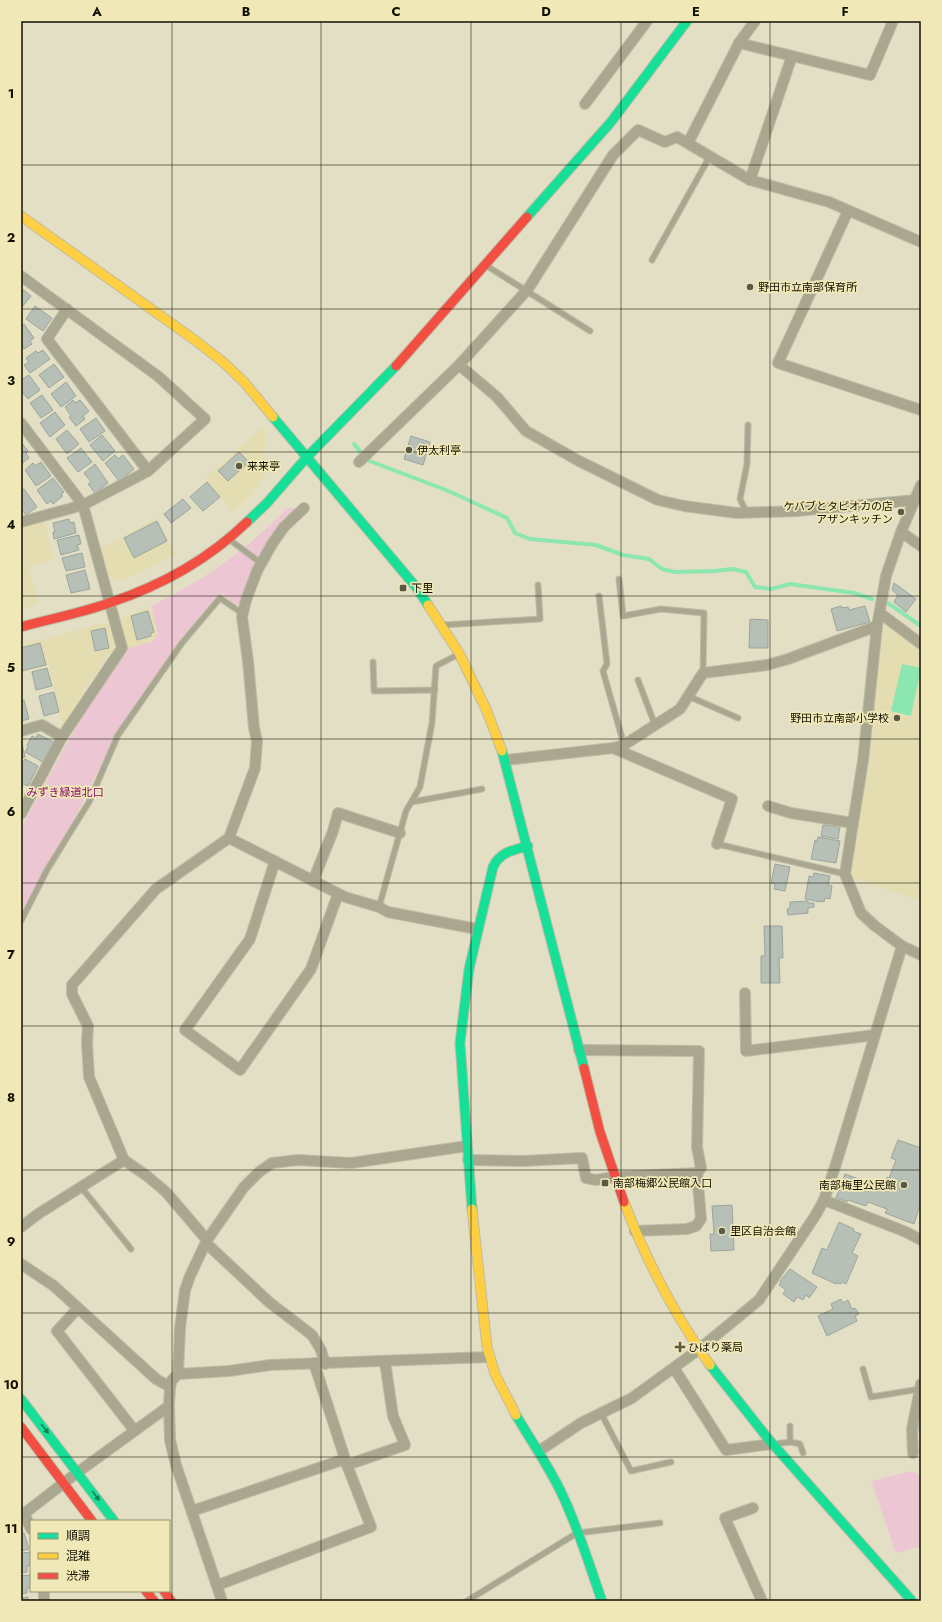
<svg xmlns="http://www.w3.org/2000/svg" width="942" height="1622" viewBox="0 0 942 1622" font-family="Jost,'Noto Sans JP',sans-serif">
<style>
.built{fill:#e5ddb2}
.green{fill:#ecc7d3}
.water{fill:#8be6b0}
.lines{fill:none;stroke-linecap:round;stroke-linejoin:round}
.stream{stroke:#8be6b0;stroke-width:4}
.building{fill:#b6c0b7;stroke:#9ca59c}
.lane-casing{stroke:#bfbca7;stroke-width:7}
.street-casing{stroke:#bfbca7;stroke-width:12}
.fast-casing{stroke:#bfbca7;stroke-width:11}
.slow-casing{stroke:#bfbca7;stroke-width:11}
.jam-casing{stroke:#bfbca7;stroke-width:11}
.lane{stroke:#aaa791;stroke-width:5}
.street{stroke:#aaa791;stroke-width:10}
.fast{stroke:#16e098;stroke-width:9}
.slow{stroke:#ffcf43;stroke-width:9}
.jam{stroke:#f24e42;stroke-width:9}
.oneway{fill:#158254}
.grid{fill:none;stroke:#131001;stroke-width:1;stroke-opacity:0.55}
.poi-dot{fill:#5c5845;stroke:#f0e8b7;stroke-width:1.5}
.labels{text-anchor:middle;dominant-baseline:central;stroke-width:3.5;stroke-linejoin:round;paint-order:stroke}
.poi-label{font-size:11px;fill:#131001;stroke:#f0e8b7;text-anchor:start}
.park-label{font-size:11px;fill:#880a6f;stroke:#f0e8b7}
.neatline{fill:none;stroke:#131001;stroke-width:1.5}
.grid-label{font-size:13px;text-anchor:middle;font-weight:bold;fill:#131001}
</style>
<rect width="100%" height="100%" fill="#e3dfc4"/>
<g class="built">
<path d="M263,427L265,430L266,476L250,496L233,512L205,479Z"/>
<path d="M156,518L176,554L153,567L118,582L109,579L100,549Z"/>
<path d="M44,522L54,559L28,566L38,604L21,609V528Z"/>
<path d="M151,606L158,634L152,642L128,648L120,620L122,618Z"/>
<path d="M885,622L921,649V901L851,877L855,830L870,763L878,672Z"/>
<path d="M103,623L109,624L114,642L113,648L87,686L63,726L48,665L21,673V645Z"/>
</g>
<g class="green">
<path d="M287,508H298L242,603L236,605L220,593L180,640L119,729L73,822L52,856L21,916V828L76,727L97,693L128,648L152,642L158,634L151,606C204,580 246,551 287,508Z"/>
<path d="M912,1471L921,1476V1546L896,1553L871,1481Z"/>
</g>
<path class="water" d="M902,664L921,668L911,716L891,711Z"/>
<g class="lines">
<g class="stream">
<path d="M354,444L367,460L446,490L479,505L507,518L515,533L530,539L596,545L623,555L649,559L662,569L675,572L715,571L732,569L746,572L755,587L771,589L790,584L854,593L872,599"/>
<path d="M888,603L921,626"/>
</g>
</g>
<g class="building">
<path d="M21,288L31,296L22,307L21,306Z"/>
<path d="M35,306L52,318L43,331L26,319Z"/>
<path d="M24,324L34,338L30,341L32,344L24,349L21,344V326Z"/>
<path d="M43,350L50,359L30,373L24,365L29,362L26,358L36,351L38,353Z"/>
<path d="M54,364L64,377L49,388L39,375Z"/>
<path d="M29,375L40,390L28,399L23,393L21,394V380Z"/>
<path d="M66,382L76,396L61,407L51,394Z"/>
<path d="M42,395L53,410L41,418L30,403Z"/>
<path d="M73,400L75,403L80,400L89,411L83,416L85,419L76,426L69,417L71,416L65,407Z"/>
<path d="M55,412L65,425L50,437L40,423Z"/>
<path d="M96,418L105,431L89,442L80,429Z"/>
<path d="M67,430L79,444L67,454L56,439Z"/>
<path d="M102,435L115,451L103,461L90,445Z"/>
<path d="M411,436L430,442L423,465L404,459Z"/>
<path d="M21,442L28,451L26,453L29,458L21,464Z"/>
<path d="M81,448L92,462L78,472L67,458Z"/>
<path d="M239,452L249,462L228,481L218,471Z"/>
<path d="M115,455L118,459L123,455L134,469L119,481L105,463Z"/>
<path d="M41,462L51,476L36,486L25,470L33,463L35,466Z"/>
<path d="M95,464L108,483L95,493L88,484L91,482L84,473Z"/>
<path d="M53,478L64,492L61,494L63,496L53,504L51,501L47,504L37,490Z"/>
<path d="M207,482L220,497L203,511L190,497Z"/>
<path d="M24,489L37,507L26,515L23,511L21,513V491Z"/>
<path d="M183,499L191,508L171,523L164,514Z"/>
<path d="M69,519L70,523L74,522L76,533L54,539L53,532H55L53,523Z"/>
<path d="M157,521L167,541L134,558L124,538Z"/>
<path d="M79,535L81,544L77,545L79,550L61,555L57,540Z"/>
<path d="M82,553L85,567L66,571L62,558Z"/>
<path d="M85,570L90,589L71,593L66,575Z"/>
<path d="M894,583L916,599L906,612L894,602L898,595L892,590Z"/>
<path d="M841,606L842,608L848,607L849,610L865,606L870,622L837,631L831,609Z"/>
<path d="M148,611L154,632L151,633V636L137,640L131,616Z"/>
<path d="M750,619L768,620V648H749Z"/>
<path d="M105,628L109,648L95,651L91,631Z"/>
<path d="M40,643L46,665L21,671V648Z"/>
<path d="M47,668L52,686L36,690L32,672Z"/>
<path d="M54,692L59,712L44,716L39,696Z"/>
<path d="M24,700L29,719L21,721V701Z"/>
<path d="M38,734L53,742L43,762L25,752L28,747L27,745L32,736L36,738Z"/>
<path d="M21,739L25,757L21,758Z"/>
<path d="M25,759L38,766L28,786L21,783V766Z"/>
<path d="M823,825L840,827L838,839L821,836Z"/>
<path d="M818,837L840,841L836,863L811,859L815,840L817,841Z"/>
<path d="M775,864L790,867L785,891L774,889L775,884L771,883Z"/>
<path d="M814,873L830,876L828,885L832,886L830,899L825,898L824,902L821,901V902L805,899L809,876L813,877Z"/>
<path d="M808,901V903H814V907L808,908V913L788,915L787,909L790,908V902Z"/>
<path d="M764,926H782L783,958H779L780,983H761V956H765Z"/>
<path d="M898,1140L921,1148V1202L914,1224L885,1213L887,1209L868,1202L866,1206L848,1200L847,1202L836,1198L845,1174L883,1188L887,1177L889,1178L896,1160L891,1158Z"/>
<path d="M732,1205L734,1250L711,1251L710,1234H714L712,1206Z"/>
<path d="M839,1222L854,1229L853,1231L861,1234L852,1253L858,1256L846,1284L842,1282L841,1284L837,1283L836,1284L812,1273L822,1248L827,1250Z"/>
<path d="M790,1269L817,1287L809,1298L806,1295L803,1300L797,1297L794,1302L783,1294L786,1290L779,1285L781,1282L780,1281Z"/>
<path d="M841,1299L843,1303L848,1300L852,1309L855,1308L859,1314L855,1316L857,1321L827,1336L818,1316L833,1309L831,1304Z"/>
<path d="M918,1412H921V1431L916,1430Z"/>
<path d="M24,1533L29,1549L21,1551V1534Z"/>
<path d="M31,1552V1566H27V1572L21,1573V1553Z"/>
<path d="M31,1575V1588H27V1593L21,1594V1576Z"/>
<path d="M28,1597V1600H36V1601H21V1598Z"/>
</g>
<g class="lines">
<g class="lane-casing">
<g id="lane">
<path d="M652,260L710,156"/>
<path d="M487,266L590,331"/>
<path d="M747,513L740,499L747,464L748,425"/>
<path d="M230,540L261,563"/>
<path d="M619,579L623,616L661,609L704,613L703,673"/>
<path d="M599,596L607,664L603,671L624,745"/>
<path d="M443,625L540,619L538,585"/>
<path d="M373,662L374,691L435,690"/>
<path d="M638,680L655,725"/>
<path d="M688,696L738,718"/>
<path d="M412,802L482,789"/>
<path d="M717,844L845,874"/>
<path d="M379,907L406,811L420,787L432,723L436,666L459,654"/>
<path d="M21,921L47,870L89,802L118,735L182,643L220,598L243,614"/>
<path d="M81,1187L131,1249"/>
<path d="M863,1369L871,1397L920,1389"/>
<path d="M601,1413L631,1471L671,1462"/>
<path d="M790,1426V1442L800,1444L803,1453"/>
<path d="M775,1444L790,1442"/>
<path d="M467,1601L577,1533L660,1523"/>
</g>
</g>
<g class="street-casing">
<g id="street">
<path d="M739,43L870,75L893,21"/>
<path d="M585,104L647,21"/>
<path d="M688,143L739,43L755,21"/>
<path d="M750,180L792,56"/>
<path d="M848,211L778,363L921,410"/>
<path d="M21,276L159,377L205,419L148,471L83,505L21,522"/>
<path d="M67,309L47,339L148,471"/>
<path d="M459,365L497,397L526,431L579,461L658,500L684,506L737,513L797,511L916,500"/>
<path d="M21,423L83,505L122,648L62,737L21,814"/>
<path d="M359,462L459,365L528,289L613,155L638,130L665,142L677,137L750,180L829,202L921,242"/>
<path d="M901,532L921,546"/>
<path d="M880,613L921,644"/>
<path d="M21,731L42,725L62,737"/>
<path d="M613,748L624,745L680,709L703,673L767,665L788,659L877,626"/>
<path d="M505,760L613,748L732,799L717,844"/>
<path d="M768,806L791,813L853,823L845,874L861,913L875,926L902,946L921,955"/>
<path d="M853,823L863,761L877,626L886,576L901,532L921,485"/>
<path d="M229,838L345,897L379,907L388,912L477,929"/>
<path d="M275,861L250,939L185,1030L240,1070L311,969L338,894"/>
<path d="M313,881L333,831L338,813L400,833"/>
<path d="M745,993L746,1051L875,1035"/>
<path d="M468,1160L523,1161L582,1158L586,1178L595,1180L615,1177L697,1173L701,1168L697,1147L699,1051L579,1050"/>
<path d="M824,1200L906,1232L921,1240"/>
<path d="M21,1227L38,1214L124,1160"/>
<path d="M635,1231L687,1229L696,1226L701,1219L697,1173"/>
<path d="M207,1240L166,1192L147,1176L124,1160L89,1077L87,1043L88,1026L72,994V985L156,889L229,838L255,768L257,741L254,728L248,661L242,617L246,600L257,571L272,544L284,527L304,508"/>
<path d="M206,1243L269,1302L312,1335L321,1350L325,1364"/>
<path d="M21,1264L54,1286L156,1379L170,1387"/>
<path d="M78,1308L57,1331L134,1430"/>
<path d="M674,1368L726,1450L772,1444"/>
<path d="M178,1374L180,1328L185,1290L190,1276L207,1240L244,1187L259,1172L272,1163L298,1160L351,1163L467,1146"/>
<path d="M539,1451L581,1423L632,1398L698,1350L759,1300L815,1216L824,1200L836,1164L902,946"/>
<path d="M913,1453L912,1429L921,1384"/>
<path d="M347,1465L405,1445L393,1416L385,1362"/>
<path d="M753,1508L725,1518L762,1601"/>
<path d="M192,1511L345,1459"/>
<path d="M24,1513L31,1529"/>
<path d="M21,1516L78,1472L169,1406"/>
<path d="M218,1585L371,1527L347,1465L314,1363"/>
<path d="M44,1591V1601"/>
<path d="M222,1601L176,1465L170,1440L169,1406L170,1387L172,1380L178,1374L229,1371L270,1365L489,1357"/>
</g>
</g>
<g class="fast-casing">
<g id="fast">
<path d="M527,217L611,122L687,21"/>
<path d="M273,417L416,587L428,605"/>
<path d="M247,522L267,503L307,457L396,366"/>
<path d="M502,751L584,1068"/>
<path d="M472,1209L460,1043L469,969L493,867C500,852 513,850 528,846"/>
<path d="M710,1365L770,1441L912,1601"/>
<path d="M21,1399L114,1521"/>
<path d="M516,1415C531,1441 548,1465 561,1492C578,1527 589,1564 602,1601"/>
</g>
</g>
<g class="slow-casing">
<g id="slow">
<path d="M21,216L196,341L223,362L244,382L273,417"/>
<path d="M428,605L459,653L486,709L502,751"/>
<path d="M624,1202C646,1260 674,1314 710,1365"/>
<path d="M472,1209L487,1347L495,1374L516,1415"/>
</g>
</g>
<g class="jam-casing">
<g id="jam">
<path d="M396,366L527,217"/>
<path d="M21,627C50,619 81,613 109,603C160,586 209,559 247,522"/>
<path d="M584,1068L600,1132L624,1202"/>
<path d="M21,1427L92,1521"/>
<path d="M146,1591L154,1601"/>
<path d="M164,1591L171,1601"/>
</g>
</g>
<use href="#lane" class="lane"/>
<use href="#street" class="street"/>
<use href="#fast" class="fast"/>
<use href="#slow" class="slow"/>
<use href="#jam" class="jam"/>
</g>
<defs><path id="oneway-solid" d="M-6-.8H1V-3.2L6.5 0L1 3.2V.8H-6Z"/></defs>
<g class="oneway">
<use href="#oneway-solid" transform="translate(45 1429) rotate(52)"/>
<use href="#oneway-solid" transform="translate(96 1496) rotate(54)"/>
</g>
<path class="grid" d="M172,21V1601M321,21V1601M471,21V1601M621,21V1601M770,21V1601M21,165H921M21,309H921M21,452H921M21,596H921M21,739H921M21,883H921M21,1026H921M21,1170H921M21,1313H921M21,1457H921"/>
<g class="poi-dot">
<circle cx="750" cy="287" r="4"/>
<circle cx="409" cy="450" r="4"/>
<circle cx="239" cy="466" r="4"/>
<circle cx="901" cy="512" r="4"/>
<rect x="399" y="584" width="8" height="8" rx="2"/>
<circle cx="897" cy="718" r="4"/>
<rect x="601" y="1179" width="8" height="8" rx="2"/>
<circle cx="904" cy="1185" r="4"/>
<circle cx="722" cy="1231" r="4"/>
<path d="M678 1341h4v4h4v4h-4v4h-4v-4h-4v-4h4z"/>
</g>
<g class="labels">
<g class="poi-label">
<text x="758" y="287">野田市立南部保育所</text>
<text x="417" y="450">伊太利亭</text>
<text x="247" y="466">来来亭</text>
<text x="893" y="506" text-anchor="end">ケバブとタピオカの店<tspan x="893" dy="13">アザンキッチン</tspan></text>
<text x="411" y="588">下里</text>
<text x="889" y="718" text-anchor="end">野田市立南部小学校</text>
<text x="613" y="1183">南部梅郷公民館入口</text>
<text x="896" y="1185" text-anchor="end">南部梅里公民館</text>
<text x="730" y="1231">里区自治会館</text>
<text x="688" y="1347">ひばり薬局</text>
</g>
<g class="park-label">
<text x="65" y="792">みずき緑道北口</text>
</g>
</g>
<rect width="942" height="1622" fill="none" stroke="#f0e8b7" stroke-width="44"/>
<rect x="30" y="1520" width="140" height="72" fill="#f0e8b7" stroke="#98926e"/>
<rect x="38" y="1533" width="20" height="6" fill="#16e098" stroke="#98926e"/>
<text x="66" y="1540" font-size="12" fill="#131001">順調</text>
<rect x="38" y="1553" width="20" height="6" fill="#ffcf43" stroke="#98926e"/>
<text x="66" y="1560" font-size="12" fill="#131001">混雑</text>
<rect x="38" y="1573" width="20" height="6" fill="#f24e42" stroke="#98926e"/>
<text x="66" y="1580" font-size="12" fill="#131001">渋滞</text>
<rect x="22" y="22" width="898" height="1578" class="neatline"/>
<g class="grid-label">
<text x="97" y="16">A</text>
<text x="246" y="16">B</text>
<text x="396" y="16">C</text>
<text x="546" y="16">D</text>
<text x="696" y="16">E</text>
<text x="845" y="16">F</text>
<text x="11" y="98">1</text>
<text x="11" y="242">2</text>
<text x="11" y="385">3</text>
<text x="11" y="529">4</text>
<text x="11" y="672">5</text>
<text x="11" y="816">6</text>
<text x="11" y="959">7</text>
<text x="11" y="1102">8</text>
<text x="11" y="1246">9</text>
<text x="11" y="1389">10</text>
<text x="11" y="1533">11</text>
</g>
</svg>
